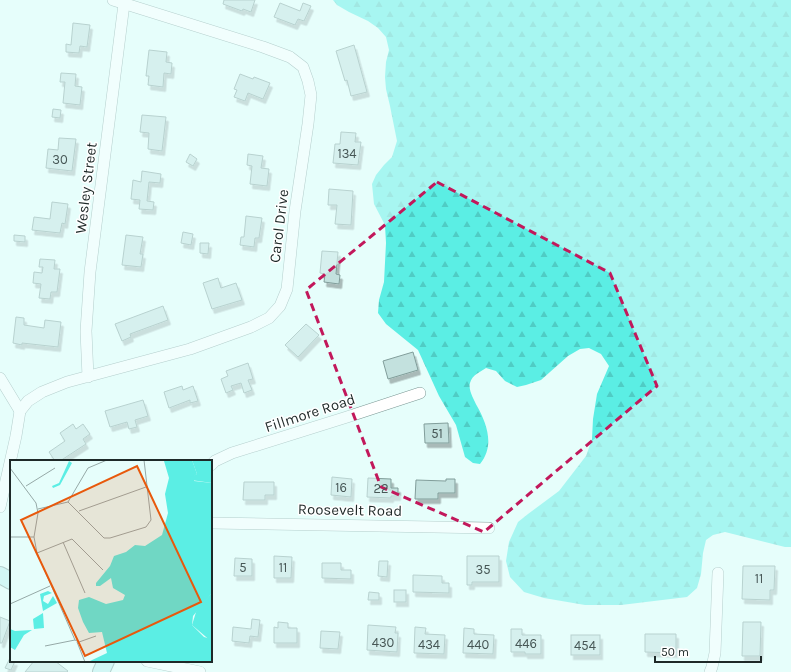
<svg xmlns="http://www.w3.org/2000/svg" width="791" height="672" viewBox="0 0 791 672" font-family="Karla,sans-serif">
<style>
.forest{fill:url(#forest-firs)}
.building{fill:#c3e1de;stroke:#819d9a;filter:url(#shadow)}
.lines{fill:none;stroke-linecap:round;stroke-linejoin:round}
.street-casing{stroke:#7b9895;stroke-width:12}
.secondary-casing{stroke:#7b9895;stroke-width:18}
.street{stroke:#fff;stroke-width:11}
.secondary{stroke:#bbf0ed;stroke-width:16}
.marked{fill:none;stroke:#c2185b;stroke-width:3;stroke-dasharray:8 5;stroke-linejoin:round}
.labels{text-anchor:middle;dominant-baseline:central;stroke-width:3;stroke-linejoin:round;paint-order:stroke}
.number-label{font-size:13px;fill:#475756}
.street-label{font-size:15px;fill:#1e2928;stroke:#fff}
.inset-road{fill:none;stroke:#96a9a7;stroke-width:1}
.view{fill:#e8590c;fill-opacity:0.15;stroke:#e8590c;stroke-width:2}
.inset-edge{fill:none;stroke:#1e2928;stroke-width:2}
</style>
<defs>
<pattern id="forest-firs" width="22" height="20" patternUnits="userSpaceOnUse"><rect width="22" height="20" fill="#5beee4"/><path d="M5 1l3.5 6h-7zM16 11l3.5 6h-7z" fill="#4fccc4"/></pattern>
<filter id="shadow"><feDropShadow dx="2.5" dy="4.5" stdDeviation="0" flood-color="#0004"/></filter>
</defs>
<rect width="100%" height="100%" fill="#e6fefb"/>
<path class="forest" d="M333,0H791V547H785L725,532L713,535L706,540L703,553L701,574L697,588L687,597L621,605H585L544,598L524,592L510,577L506,561L509,542L518,522L528,514L559,491L586,456L592,439L593,419L597,394L609,366L601,354L589,348L580,349L568,356L541,380L526,385L517,387L505,381L496,371L486,368C480,372 472,375 470,383C468,390 474,400 477,406C487,424 495,446 480,464L473,463L465,457L456,425L439,396L418,350L386,324L378,313L379,300L384,282L386,243L385,225L374,204L372,184L376,175L384,165L392,157L397,141L390,106L386,89L385,77L386,62L389,50L386,37L378,28L368,21L349,12L337,5Z"/>
<g class="building">
<path d="M224,0H255L251,12L243,9L242,11L223,4Z"/>
<path d="M280,3L300,11L303,3L311,6L304,21L298,19L295,25L274,17Z"/>
<path d="M73,23L90,25L87,47L80,46L79,53L66,52V44L71,45Z"/>
<path d="M354,45L367,92L351,96L347,80L345,81L336,51Z"/>
<path d="M149,50L167,52L166,62L172,63L171,74L164,73L163,87L148,85L149,76H146Z"/>
<path d="M61,73L76,74L75,86L82,87L80,105L63,103L65,82H60Z"/>
<path d="M240,74L253,79L254,77L270,83L263,99L248,93L245,101L234,97L237,90L234,89Z"/>
<path d="M53,109L61,110L60,118L52,117Z"/>
<path d="M142,115L166,117L162,151L148,149L149,133L140,132Z"/>
<path d="M341,132L356,133L355,142H361L358,165L333,163L335,144H340Z"/>
<path d="M59,138L76,139L72,171L46,168L48,149L58,150Z"/>
<path d="M190,154L197,159L193,166L186,162Z"/>
<path d="M248,154L263,156L261,168L269,169L267,186L250,184L252,166L247,165Z"/>
<path d="M142,171L161,174L160,183L149,182L147,201L154,202L153,210L139,209L140,200L131,199L133,180L141,182Z"/>
<path d="M329,189L353,191L351,225L335,224L337,205H328Z"/>
<path d="M52,202L68,204L65,224L62,223L60,233L32,230L34,217L50,219Z"/>
<path d="M246,216L262,218L259,238H255L254,247L240,245L241,237H244Z"/>
<path d="M183,232L193,234L191,245L181,243Z"/>
<path d="M14,235L25,236V242L14,241Z"/>
<path d="M126,235L143,237L140,254H143L141,267L122,265Z"/>
<path d="M200,243H209L208,254L200,253Z"/>
<path d="M322,251L338,252L336,274L340,275L339,284L324,282L325,274L320,273Z"/>
<path d="M40,259L55,260L54,269H60L57,292H51L50,299L39,298L41,284L33,283L34,272L42,273L43,267H39Z"/>
<path d="M218,278L221,288L236,283L242,300L212,309L203,283Z"/>
<path d="M163,306L168,320L130,334L131,337L122,341L115,324Z"/>
<path d="M16,317L24,318V325L44,328L45,320L61,322L58,347L22,343V345L13,343Z"/>
<path d="M306,324L319,335L298,357L285,345Z"/>
<path d="M413,352L418,370L388,379L383,361Z"/>
<path d="M248,363L253,379L248,380L252,390L244,393L241,383L231,386L233,390L226,393L221,379L228,376L226,371Z"/>
<path d="M182,386L183,390L193,386L198,401L190,403V400L169,408L164,392Z"/>
<path d="M143,400L148,416L135,420L137,427L129,429L127,422L110,427L105,411Z"/>
<path d="M448,423L449,443H425L424,424Z"/>
<path d="M73,424L76,429L83,424L90,434L83,439L86,444L60,461H55L49,452L65,441L60,433Z"/>
<path d="M332,477L352,479L351,497L331,495Z"/>
<path d="M368,478L391,479V488H398V496H391V498L367,497Z"/>
<path d="M446,479H455V493H438V499H415L416,480L446,481Z"/>
<path d="M244,482H274V495H265V500H243Z"/>
<path d="M274,556L292,557L291,578H274Z"/>
<path d="M467,556H499V582H472V585H467Z"/>
<path d="M235,558L252,559V576H234Z"/>
<path d="M379,561H388L387,577L378,576Z"/>
<path d="M322,563H341V570H351V579L322,578Z"/>
<path d="M743,566H775L774,590H770V600L742,599Z"/>
<path d="M413,575L442,576V583H449V593L413,592Z"/>
<rect x="394" y="590" width="12" height="12"/>
<path d="M369,592L379,593V600H368Z"/>
<path d="M0,617L10,621L2,643H0Z"/>
<path d="M252,619L260,620L258,637L250,636L249,643L232,641L233,627L251,629Z"/>
<path d="M278,622L288,623V628H297V643H274V627L278,628Z"/>
<path d="M743,622H761L760,656H742Z"/>
<path d="M368,625L396,627L395,633H398L397,652L367,650Z"/>
<path d="M415,627L426,628L425,634L445,635L444,654L414,653Z"/>
<path d="M464,628L474,629V634L494,635L493,654L463,653Z"/>
<path d="M511,629H522V635H541V654H525V652H511Z"/>
<path d="M321,631L340,632L338,649L320,648Z"/>
<path d="M645,634H676V653L645,652Z"/>
<rect x="571" y="635" width="29" height="20"/>
<path d="M10,658L11,659V661H15L11,670L5,668Z"/>
<path d="M34,661H55L68,671L67,672H25Z"/>
</g>
<g class="lines">
<g class="street-casing">
<g id="street">
<path d="M88,377L86,331L90,272L124,4"/>
<path d="M0,378L20,411"/>
<path d="M211,465L215,461L232,453L347,417L420,393"/>
<path d="M0,507L16,436L20,411L28,401L42,392L67,382L190,349L251,327L269,318L280,306L287,289L295,211L308,124L311,95L308,81L303,67L290,57L263,47L113,0"/>
<path d="M211,523L489,528"/>
<path d="M147,661L200,672"/>
<path d="M710,672L712,667L715,653L718,573"/>
</g>
</g>
<g class="secondary-casing">
<g id="secondary">
<path d="M0,575L11,581"/>
<path d="M101,672L106,661"/>
</g>
</g>
<use href="#street" class="street"/>
<use href="#secondary" class="secondary"/>
</g>
<path d="M0 0H791V672H0ZM437,182L610,273L657,386L484,532L381,487L306,290Z" fill="#e6fefb" fill-opacity=".55" fill-rule="evenodd"/>
<path class="marked" d="M437,182L610,273L657,386L484,532L381,487L306,290Z"/>
<g class="labels">
<g class="number-label">
<text x="347" y="153">134</text>
<text x="60" y="159">30</text>
<text x="437" y="433">51</text>
<text x="341" y="487">16</text>
<text x="381" y="488">22</text>
<text x="243" y="567">5</text>
<text x="283" y="567">11</text>
<text x="483" y="569">35</text>
<text x="759" y="578">11</text>
<text x="383" y="642">430</text>
<text x="526" y="643">446</text>
<text x="429" y="644">434</text>
<text x="478" y="644">440</text>
<text x="585" y="645">454</text>
</g>
<g class="street-label">
<text transform="translate(86 188) rotate(-83)">Wesley Street</text>
<text transform="translate(279 226) rotate(-83)">Carol Drive</text>
<text transform="translate(310 413) rotate(-18)">Fillmore Road</text>
<text transform="translate(350 510) rotate(1)">Roosevelt Road</text>
</g>
</g>
<g transform="translate(10 460)">
<rect width="202" height="202" fill="#e6fefb"/>
<path d="M182,0L187,14L184,16V21L202,23V133L183,156L182,165L194,177L201,179L202,202H56L80,201L97,193L92,172L79,173L73,162L68,148L69,140L79,137L96,144L113,140L115,135L103,128L101,118L90,126H86V123L100,106L104,96L116,92L125,85L135,86L152,75L158,53L155,34L159,18L154,1ZM59,1L62,3L50,25L43,28L42,26L49,23ZM38,131L42,133L34,136L33,141L38,144L43,136L47,143L33,151L30,134ZM33,153L34,168L24,169L23,159ZM0,169L5,171L22,170L14,175L5,190L0,187Z" fill="#5beee4"/>
<path d="M182,0H202V23L181,20L180,17L187,14ZM202,133V182L182,165L187,149Z" fill="#5beee4"/>
<path class="inset-road" d="M0,8L26,43L28,53L24,77L27,93L65,180M16,26L45,8M58,42L94,78H100L136,67L141,60L134,0M28,49L58,42L78,8L97,0M69,51L136,27M0,77H24M53,82L75,133M27,93L62,79L93,110M0,144L40,126M65,180L69,182L86,176M67,182L75,202M35,186L65,180"/>
<path class="view" d="M127,6L191,142L75,196L11,60Z"/>
<rect width="202" height="202" class="inset-edge"/>
</g>
<path d="M655 656v6h106v-6" fill="none" stroke="#1e2928" stroke-width="2"/>
<text x="661" y="656" font-size="12" fill="#1e2928" stroke="#ffffff" stroke-width="3" paint-order="stroke">50 m</text>
</svg>
